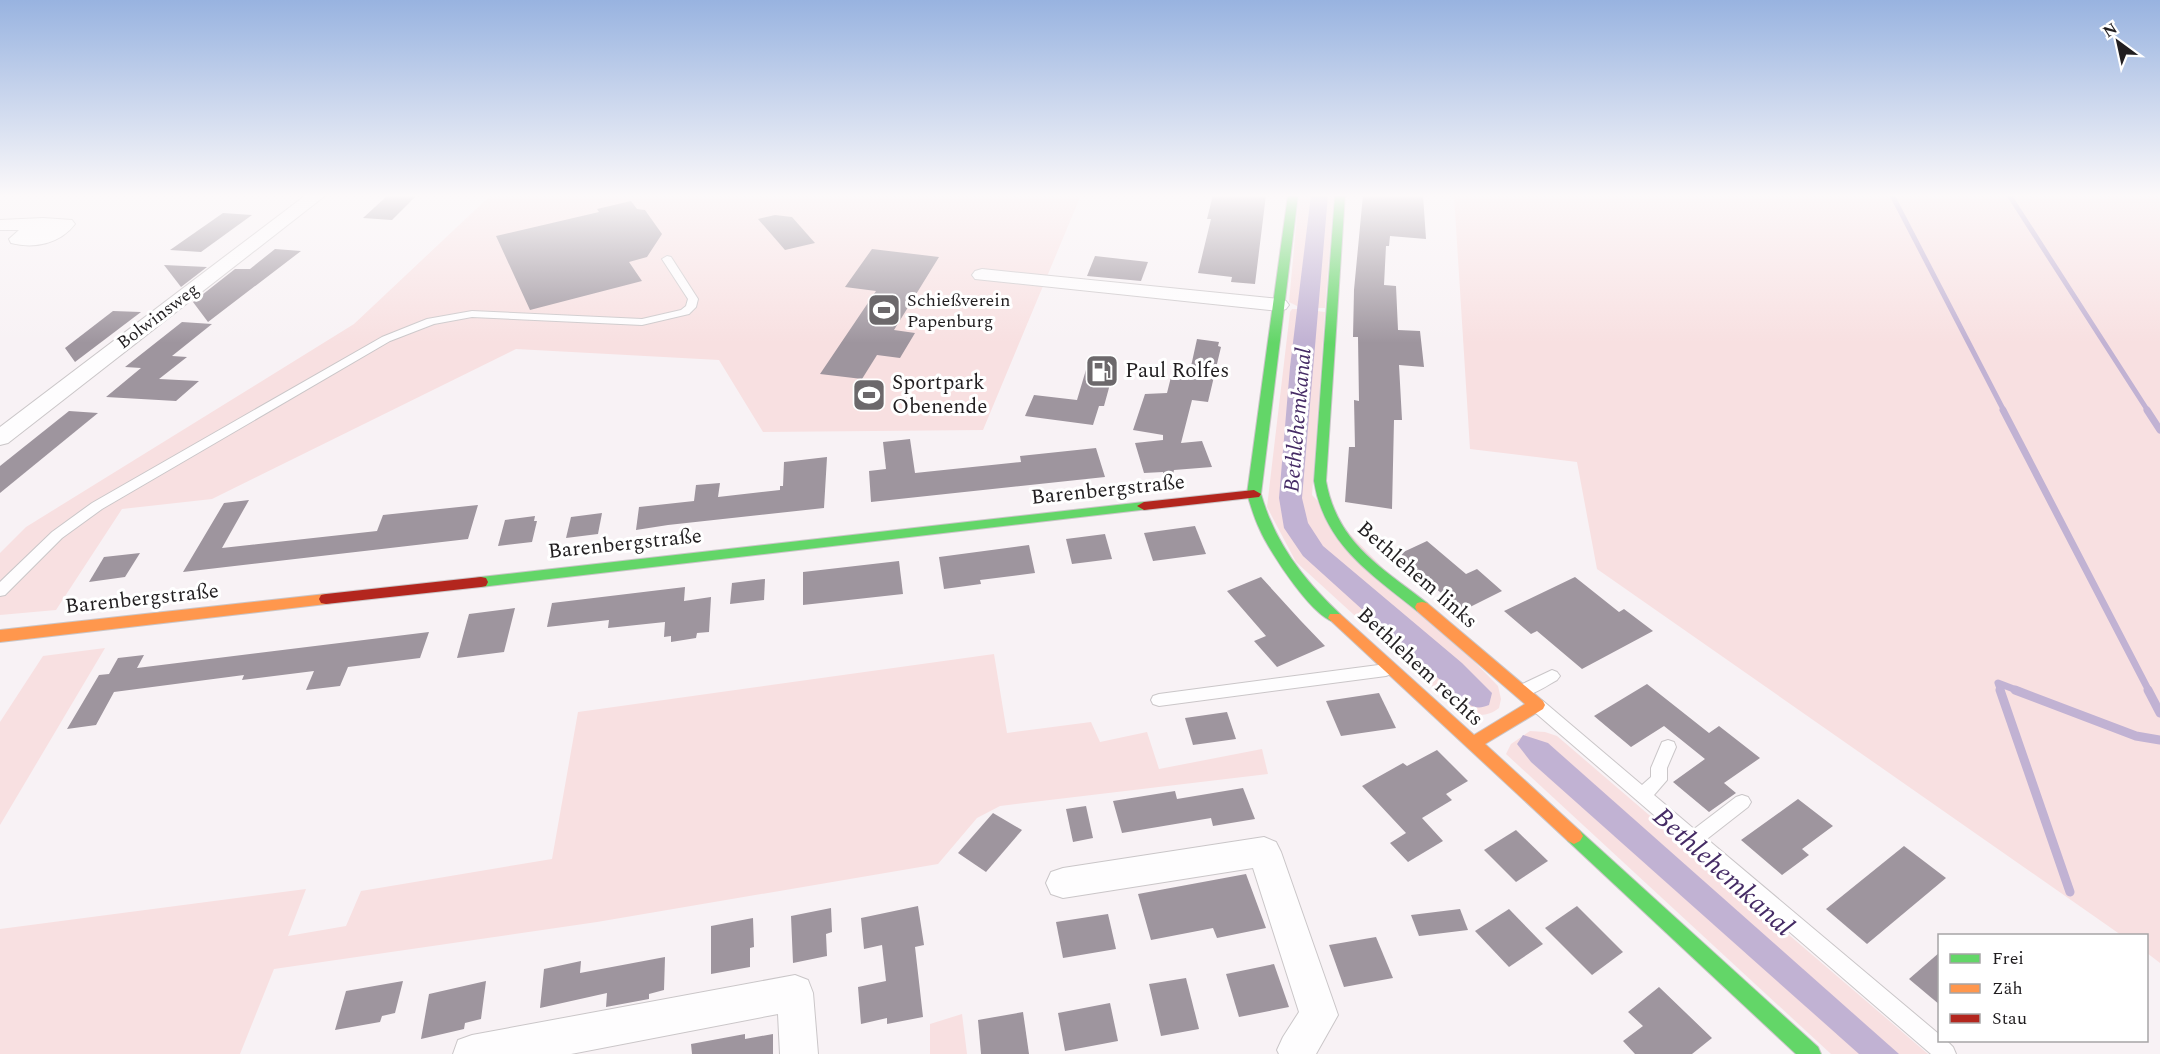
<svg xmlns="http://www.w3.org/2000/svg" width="2160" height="1054" viewBox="0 0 2160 1054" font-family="Spectral,serif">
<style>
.green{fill:#f8e0e1}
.water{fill:#c1b2d3}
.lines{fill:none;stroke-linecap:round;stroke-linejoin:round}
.stream-far2{stroke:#c1b2d3;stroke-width:5}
.stream-far1{stroke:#c1b2d3;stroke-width:7}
.stream{stroke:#c1b2d3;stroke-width:9}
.building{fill:#9e959e}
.lane-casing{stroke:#cac6c8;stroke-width:2}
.street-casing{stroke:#cac6c8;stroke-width:2}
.fast-casing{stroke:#cac6c8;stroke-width:2}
.slow-casing{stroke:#cac6c8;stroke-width:2}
.jam-casing{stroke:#cac6c8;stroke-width:2}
.lane{fill:#fefdfe;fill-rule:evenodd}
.street{fill:#fefdfe;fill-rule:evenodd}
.fast{fill:#63d668;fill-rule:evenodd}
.slow{fill:#ff974d;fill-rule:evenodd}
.jam{fill:#b3261e;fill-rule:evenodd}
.labels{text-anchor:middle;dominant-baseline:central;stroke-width:6;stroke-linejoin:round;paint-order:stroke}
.far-poi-label{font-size:18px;fill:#211e20;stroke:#fff;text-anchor:start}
.far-street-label{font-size:18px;fill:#211e20;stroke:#fff}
.poi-label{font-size:21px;fill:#211e20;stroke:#fff;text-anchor:start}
.street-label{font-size:21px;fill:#211e20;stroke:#fff}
.water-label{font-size:22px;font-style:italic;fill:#452b65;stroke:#fff}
.near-water-label{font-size:27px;font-style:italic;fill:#452b65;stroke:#fff}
</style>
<rect width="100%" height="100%" fill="#f8f2f5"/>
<g class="green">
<path d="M491,195H1081L983,430L763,432L719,360L516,349L212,499L122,509L56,610L0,615V553L26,527L354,324Z"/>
<path d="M1299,195H1334L1325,308H1318L1317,311L1325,312L1312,495L1498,686L1501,699L1499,708C1485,719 1474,715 1457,709L1296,562L1267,507L1290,312L1292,309H1297V306L1289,302Z"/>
<path d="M1454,195H2160V963L2147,953L2146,936L2121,935L1597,569L1577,462L1470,449Z"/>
<path d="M105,648L0,825V722L43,656Z"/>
<path d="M994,654L1007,733L1091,722L1100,742L1147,732L1159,769L1262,749L1268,774L1000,806L977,818L938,864L597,922L274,969L240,1054H0V929L306,889L288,936L346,926L361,891L552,859L578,712Z"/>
<path d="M1530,731L1545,732L1557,736L1928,1054H1831L1506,754L1511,744Z"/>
<path d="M962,1014L967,1054H930V1024Z"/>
</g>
<g class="water">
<path d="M1311,195H1328L1302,498L1308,523L1323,546L1462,663L1492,693L1489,705C1475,711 1469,705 1458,696L1303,556L1284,528L1279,498L1290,367Z"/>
<path d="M1523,735L1548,743L1899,1054H1859L1531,762L1517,744Z"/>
</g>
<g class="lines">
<g class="stream-far2">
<path d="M1892,195L2004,411"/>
<path d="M2009,195L2148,411"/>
</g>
<g class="stream-far1">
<path d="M2003,410L2149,691"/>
<path d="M2147,410L2160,430"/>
<path d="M2001,691L1998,683L2019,691"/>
</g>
<g class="stream">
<path d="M2000,690L2070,892"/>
<path d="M2015,690L2136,736L2160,740"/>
<path d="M2148,690L2160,713"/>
</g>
</g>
<g class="building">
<path d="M388,195H417L392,220L363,218Z"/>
<path d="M1213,195H1266L1255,284L1231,282L1232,277L1198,273L1211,219H1207Z"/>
<path d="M1363,195H1423L1426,239L1390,236L1389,246H1386L1384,285L1396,286L1398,330L1420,331L1424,367L1399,365L1402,420H1394L1392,509L1345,502L1349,447H1355L1354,400L1359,401L1358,337H1353L1354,290Z"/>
<path d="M631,201L637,209L645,210L662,234L647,257L629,262L642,281L530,310L496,236L599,212L597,209Z"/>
<path d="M223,213L252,215L201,252L170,250Z"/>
<path d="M775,215L792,217L815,243L785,250L758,219Z"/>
<path d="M275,249L301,251L208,322L193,302L235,269H250Z"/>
<path d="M872,249L939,257L894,330L915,333L900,358L877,355L862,379L820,374L876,291L845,287Z"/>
<path d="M1095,256L1148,262L1141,281L1087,276Z"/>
<path d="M164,265L207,267L181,287Z"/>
<path d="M113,311L141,312L75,362L65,348Z"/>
<path d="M182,322L212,324L172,356L187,357L159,379L199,381L176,401L106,397L141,368L125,367Z"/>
<path d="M1197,339L1219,342L1218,346L1221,347L1208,402L1192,400L1181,443L1202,441L1212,467L1174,470L1170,487L1163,486V472L1144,473L1135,443L1163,440V435L1133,430L1145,394L1167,393L1171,377L1188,380Z"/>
<path d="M1088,363L1115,366L1104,406H1099L1093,425L1025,416L1034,395L1077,400Z"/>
<path d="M69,411L98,413L0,493V466Z"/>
<path d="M910,439L915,473L1021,462L1020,456L1096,448L1105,477L871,502L869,471L886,469L883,442Z"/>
<path d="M827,457L824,508L668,525L636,530L639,507L694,501L696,485L720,483L718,497L780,490V486H783L784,462Z"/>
<path d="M249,500L222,548L377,531L383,515L478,505L468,539L183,572L224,503Z"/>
<path d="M602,513L598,534L566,538L571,517Z"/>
<path d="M535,516L534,521H537L532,542L498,546L505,520Z"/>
<path d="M1195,526L1206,554L1153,561L1144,533Z"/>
<path d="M1105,534L1112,559L1072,564L1066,539Z"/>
<path d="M1427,541L1466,574L1477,569L1502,591L1462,611L1397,555Z"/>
<path d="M1029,545L1035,573L980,580L981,584L944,589L939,557Z"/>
<path d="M140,553L125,577L89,582L104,557Z"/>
<path d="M899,561L903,594L803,605V572Z"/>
<path d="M1261,577L1301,621L1325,646L1277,667L1254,641L1266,636L1227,591Z"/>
<path d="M1575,577L1619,612L1624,609L1653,631L1582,669L1537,631L1531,634L1504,611Z"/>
<path d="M765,579L764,600L730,604L732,583Z"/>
<path d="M685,587L684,601L711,597L709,632L697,633L696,638L671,642V636L664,637L665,622L608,628L609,620L547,627L552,603Z"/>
<path d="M515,608L504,652L457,658L469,614Z"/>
<path d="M429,632L420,658L348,667L340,686L306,690L314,671L242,680L244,675L114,692L96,725L67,729L99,675L109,674L118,658L144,655L137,668Z"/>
<path d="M1647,684L1709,733L1719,726L1760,758L1724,783L1736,793L1709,812L1673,782L1705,759L1664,726L1631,747L1594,716Z"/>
<path d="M1379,693L1396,728L1341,736L1326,701Z"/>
<path d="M1227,712L1236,739L1193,745L1185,718Z"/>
<path d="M1437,750L1468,781L1446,794L1452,800L1422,818L1443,841L1408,862L1390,843L1406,833L1362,786L1403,763L1407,766Z"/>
<path d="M1243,788L1255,819L1213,826L1211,818L1122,833L1113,801L1175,791L1177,799Z"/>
<path d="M1798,799L1833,826L1802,849L1809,855L1782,875L1741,840Z"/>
<path d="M1086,806L1093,838L1073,842L1066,809Z"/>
<path d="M993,813L1022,830L986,872L958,853Z"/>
<path d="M1516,830L1548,861L1516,882L1484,850Z"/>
<path d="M1904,846L1946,878L1867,944L1826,909Z"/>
<path d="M1246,874L1266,928L1217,938L1213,928L1151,940L1138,894Z"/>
<path d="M918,906L924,945L915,947L923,1017L887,1024V1018L861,1024L858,987L886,981L882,945L864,949L861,918Z"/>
<path d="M1577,906L1623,952L1592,975L1545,928Z"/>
<path d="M831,908L832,932L826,934L827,956L793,963L791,916Z"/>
<path d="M1460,909L1468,930L1419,936L1411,915Z"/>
<path d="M1509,909L1543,944L1509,967L1475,931Z"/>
<path d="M1108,914L1116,949L1063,958L1056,922Z"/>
<path d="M753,918L754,947L750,948V967L711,974V926Z"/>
<path d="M1376,937L1393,978L1344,987L1329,945Z"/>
<path d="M1940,952V1005L1909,979Z"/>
<path d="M665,957L664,990L649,994V999L606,1007L607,993L540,1008L544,969L581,961L580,973Z"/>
<path d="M1274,964L1289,1007L1239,1017L1226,974Z"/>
<path d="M1186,978L1199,1029L1161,1036L1149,984Z"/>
<path d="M403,981L395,1013L382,1016L380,1022L335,1030L346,991Z"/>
<path d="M486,981L481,1019L465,1023L464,1029L421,1039L429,994Z"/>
<path d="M1659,987L1712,1038L1692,1054H1635L1623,1041L1643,1026L1628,1012Z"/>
<path d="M1110,1003L1118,1041L1065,1051L1058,1013Z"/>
<path d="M1023,1012L1029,1054H981L978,1020Z"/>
<path d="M745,1034V1039L773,1034V1054H692L691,1044Z"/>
</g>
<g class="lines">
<g class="lane-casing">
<g id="lane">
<path d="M667,256L671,257L698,299L696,307L689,314L642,325L472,317L434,324L390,341L102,509L62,538L5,595L0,596V582L52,532L92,503L382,337L427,319L472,311L642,319L681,310L686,306L688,299L662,259Z"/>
<path d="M1386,664L1391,666L1394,670L1391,674L1386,676L1159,706L1153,704L1151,700L1153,696L1159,694Z"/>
<path d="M1552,670L1557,672L1560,676L1557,680C1546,686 1529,699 1516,695L1514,691L1516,687Z"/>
<path d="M1537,699L1543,701L1642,785L1651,777V768L1662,742L1668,740L1674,742L1676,747L1667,768V780L1654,795L1694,829L1736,797L1742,795L1748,797L1751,802L1748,807L1707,839L1940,1035V1040H1946L1953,1047L1956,1054H1931L1531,709L1529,705L1531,701Z"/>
</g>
</g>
<g class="street-casing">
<g id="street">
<path d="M306,195H326L8,443L0,445V427Z"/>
<path d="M43,218L72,220L75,224C60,244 34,249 11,243L9,239L19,230H0V220Z"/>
<path d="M982,269L1279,299L1286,301L1289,305L1286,309L1279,311L975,279L972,275L975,271Z"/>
<path d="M1264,837L1276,842L1281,852L1338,1015L1316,1054H1279L1277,1050L1283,1037L1299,1012L1253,868L1063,898L1051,894L1046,883L1051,872L1063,868Z"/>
<path d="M795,975L808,980L813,993L818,1054H780L778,1014L571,1054H453L458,1040L472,1035Z"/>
</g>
</g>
<g class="fast-casing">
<g id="fast">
<path d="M1288,195H1298L1261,494C1275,543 1303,579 1340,614L1342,618L1340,622C1318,628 1268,549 1260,530C1254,518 1251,506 1247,494Z"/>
<path d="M1335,195H1345L1326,481C1337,543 1381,567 1427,603L1429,607L1427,611H1417C1370,573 1324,544 1314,481Z"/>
<path d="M1144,502L1151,506L1149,509L481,587L476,586L474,582L476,578L481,577Z"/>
<path d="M1574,828L1580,831L1818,1047L1821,1054H1796L1568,841L1565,836L1568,831Z"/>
</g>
</g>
<g class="slow-casing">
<g id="slow">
<path d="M326,594L331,595L333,599L331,603L326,604L0,642V630Z"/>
<path d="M1422,602L1427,603L1543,701L1545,705L1543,709L1485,744L1580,831L1583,836L1580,841L1574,844L1568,841L1328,618L1330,614H1340L1474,735L1525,704L1417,611L1415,607L1417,603Z"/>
</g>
</g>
<g class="jam-casing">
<g id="jam">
<path d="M1254,490L1261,494L1259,497L1144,510L1137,506L1144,502Z"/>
<path d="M481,577L486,578L488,582L486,586L481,587L326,604L321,603L319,599L321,595L326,594Z"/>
</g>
</g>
<use href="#lane" class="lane"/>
<use href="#street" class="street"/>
<use href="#fast" class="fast"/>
<use href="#slow" class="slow"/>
<use href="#jam" class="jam"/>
</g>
<linearGradient id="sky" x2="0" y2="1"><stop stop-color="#98b3e0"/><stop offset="0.57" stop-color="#fcf9fa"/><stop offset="1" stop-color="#fcf9fa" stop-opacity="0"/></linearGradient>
<rect width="2160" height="343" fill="url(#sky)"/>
<defs>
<g id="stadium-square" transform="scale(1.725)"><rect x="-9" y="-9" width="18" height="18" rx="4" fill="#6c686b" stroke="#fff"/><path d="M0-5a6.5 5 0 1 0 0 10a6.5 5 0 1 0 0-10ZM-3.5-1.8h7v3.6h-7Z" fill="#fff"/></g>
<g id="fuel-square" transform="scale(1.725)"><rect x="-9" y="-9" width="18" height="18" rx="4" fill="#6c686b" stroke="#fff"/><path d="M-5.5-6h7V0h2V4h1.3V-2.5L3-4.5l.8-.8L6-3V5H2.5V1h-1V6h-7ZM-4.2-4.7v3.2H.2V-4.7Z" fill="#fff"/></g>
</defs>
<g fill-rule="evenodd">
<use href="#stadium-square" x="884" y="310"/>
<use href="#fuel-square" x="1102" y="371"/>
<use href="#stadium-square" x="869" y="395"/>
</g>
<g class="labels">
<g class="far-poi-label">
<text x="907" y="300">Schießverein<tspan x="907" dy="21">Papenburg</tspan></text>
</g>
<g class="far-street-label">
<text transform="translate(158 316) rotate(-37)">Bolwinsweg</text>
</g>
<g class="poi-label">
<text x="1125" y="371">Paul Rolfes</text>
<text x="892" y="383">Sportpark<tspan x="892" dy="24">Obenende</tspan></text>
</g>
<g class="street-label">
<text transform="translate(1108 490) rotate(-6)">Barenbergstraße</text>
<text transform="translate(625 544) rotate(-6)">Barenbergstraße</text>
<text transform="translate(1417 575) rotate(41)">Bethlehem links</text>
<text transform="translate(142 599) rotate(-6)">Barenbergstraße</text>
<text transform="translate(1420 667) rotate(43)">Bethlehem rechts</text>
</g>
<g class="water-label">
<text transform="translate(1298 420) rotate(-85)">Bethlehemkanal</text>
</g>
<g class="near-water-label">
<text transform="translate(1723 872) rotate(42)">Bethlehemkanal</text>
</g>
</g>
<rect x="1938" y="934" width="210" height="108" fill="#ffffff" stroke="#a6a5a6" stroke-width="1.5"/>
<rect x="1950" y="954" width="30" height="9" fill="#63d668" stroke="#a6a5a6" stroke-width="1.5"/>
<text x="1992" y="964" font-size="18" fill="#211e20">Frei</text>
<rect x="1950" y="984" width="30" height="9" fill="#ff974d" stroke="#a6a5a6" stroke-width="1.5"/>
<text x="1992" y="994" font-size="18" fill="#211e20">Zäh</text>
<rect x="1950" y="1014" width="30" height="9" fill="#b3261e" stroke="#a6a5a6" stroke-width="1.5"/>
<text x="1992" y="1024" font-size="18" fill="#211e20">Stau</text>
<g transform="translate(2118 42) rotate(327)" stroke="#ffffff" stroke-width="4.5" paint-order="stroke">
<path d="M0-4.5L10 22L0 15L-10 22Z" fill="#211e20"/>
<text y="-9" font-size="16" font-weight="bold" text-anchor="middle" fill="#211e20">N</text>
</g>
</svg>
